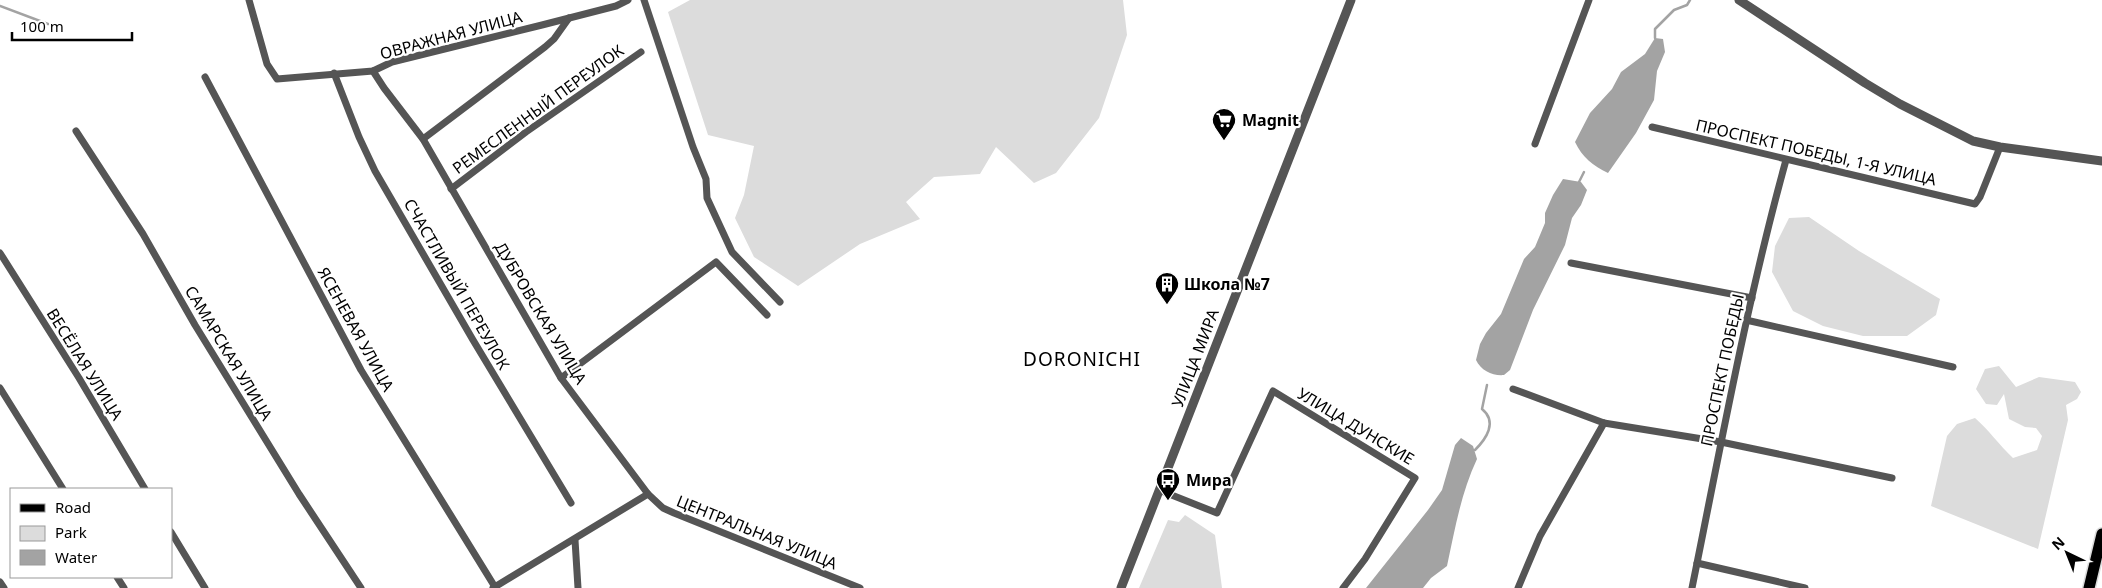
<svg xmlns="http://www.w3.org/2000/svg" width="2102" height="588" viewBox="0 0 2102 588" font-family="'Noto Sans',sans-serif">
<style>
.green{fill:#dcdcdc}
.water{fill:#a3a3a3}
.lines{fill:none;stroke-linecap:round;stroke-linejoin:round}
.stream{stroke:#a3a3a3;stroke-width:2.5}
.primary-casing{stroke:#dbdbdb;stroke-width:14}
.minor{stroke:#555;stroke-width:7}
.tertiary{stroke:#555;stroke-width:9}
.primary{stroke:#000;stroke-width:11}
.labels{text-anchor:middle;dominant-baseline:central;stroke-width:4.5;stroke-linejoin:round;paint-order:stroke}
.street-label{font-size:16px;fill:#000;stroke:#fff}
.poi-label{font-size:16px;font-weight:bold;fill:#000;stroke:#fff;text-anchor:start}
.quarter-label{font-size:19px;letter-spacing:1px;fill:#000;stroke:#fff}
</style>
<rect width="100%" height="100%" fill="#fff"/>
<g class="green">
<path d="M690,0H1123L1127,35L1099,118L1056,173L1034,183L996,147L980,174L934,177L906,202L920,219L860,244L798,286L754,257L735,218L744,195L754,146L708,135L668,12Z"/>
<path d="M1809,217L1859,251L1940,299L1936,315L1907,336H1863L1823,326L1793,311L1772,272L1775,246L1789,218Z"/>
<path d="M1999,366L2016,387L2039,377L2075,382L2081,392L2077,399L2066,405L2068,420L2038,549L1931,506L1947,436L1957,424L1975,418C1989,430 1999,445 2013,458L2037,450L2042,436L2036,428L2025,427L2009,419L2004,394L1997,405L1986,404L1976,389L1985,369Z"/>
<path d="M1185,515L1215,535L1222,588H1139L1168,520L1179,522Z"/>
</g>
<g class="water">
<path d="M1655,38L1663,39L1665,52L1657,71L1654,100L1636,133L1608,173C1593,166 1582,157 1575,142L1590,113L1612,89L1621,72L1645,54Z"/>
<path d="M1563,179L1581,182L1587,190L1581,205L1572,218L1565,245L1533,310L1510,370L1504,375C1493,376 1481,371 1476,360L1480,344L1486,333L1501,314L1524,259L1535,247L1545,223V213L1553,195Z"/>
<path d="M1461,438L1473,446L1477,459C1461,493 1455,529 1447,566L1431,578L1423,588H1366L1428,510L1442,490L1455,445Z"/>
</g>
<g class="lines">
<g class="stream">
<path d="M0,6L48,24"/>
<path d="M1655,38V29L1674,10L1687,5L1690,0"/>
<path d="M1579,182L1584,172"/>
<path d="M1475,450C1486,439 1498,422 1482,409L1487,385"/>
</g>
<g class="primary-casing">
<path id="primary" d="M2089,588L2102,534"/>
</g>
<g class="minor">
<path d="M249,0L267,64L277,79L373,71L392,62L542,25L616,6L628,0"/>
<path d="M644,0L693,147L706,179L707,198L732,252L780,302"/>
<path d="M373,71L384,88L423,139L561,378L648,494L663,508L674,513L860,588"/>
<path d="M334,73L359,137L375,171L473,340L571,503"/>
<path d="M205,77L361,370L495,587"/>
<path d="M1652,127L1975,204L1980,197L2000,147"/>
<path d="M76,131L143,234L195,325L299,494L361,588"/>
<path d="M423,139L545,47L554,39L569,18"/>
<path d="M1535,144L1589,0"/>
<path d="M451,189L526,132L641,52"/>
<path d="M0,253L79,378L145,489"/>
<path d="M1571,263L1752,298"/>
<path d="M1746,320L1953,367"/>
<path d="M561,378L716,262L767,315"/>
<path d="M0,388L63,489"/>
<path d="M1513,389L1604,423L1721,442L1892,478"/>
<path d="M1159,490L1217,513L1273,391L1415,478L1365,559L1343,588"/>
<path d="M171,532L205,588"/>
<path d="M575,540L578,588"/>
<path d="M1697,563L1805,588"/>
<path d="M117,577L124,588"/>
<path d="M0,582L4,588"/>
<path d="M493,588L648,494"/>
<path d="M1518,588L1540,536L1604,423"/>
<path d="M1692,588C1721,445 1747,301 1786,160"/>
</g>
<g class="tertiary">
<path d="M1739,0L1865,83L1900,104L1973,141L2000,147L2102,161"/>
<path d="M1121,588L1351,0"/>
</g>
<use href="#primary" class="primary"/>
</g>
<defs>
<g id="supermarket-pin" transform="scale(1.25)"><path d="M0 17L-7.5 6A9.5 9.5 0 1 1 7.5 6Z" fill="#000" stroke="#fff"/><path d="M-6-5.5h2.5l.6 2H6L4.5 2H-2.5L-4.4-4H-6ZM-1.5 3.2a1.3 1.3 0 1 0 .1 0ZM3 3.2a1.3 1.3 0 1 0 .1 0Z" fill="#fff"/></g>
<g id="building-pin" transform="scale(1.25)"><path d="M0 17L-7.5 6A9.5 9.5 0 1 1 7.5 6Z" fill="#000" stroke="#fff"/><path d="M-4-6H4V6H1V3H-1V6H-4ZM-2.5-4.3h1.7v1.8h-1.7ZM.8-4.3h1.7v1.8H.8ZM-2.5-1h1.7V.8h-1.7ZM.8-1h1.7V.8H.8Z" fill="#fff"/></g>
<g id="bus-pin" transform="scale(1.25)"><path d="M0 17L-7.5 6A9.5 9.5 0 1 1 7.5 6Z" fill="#000" stroke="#fff"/><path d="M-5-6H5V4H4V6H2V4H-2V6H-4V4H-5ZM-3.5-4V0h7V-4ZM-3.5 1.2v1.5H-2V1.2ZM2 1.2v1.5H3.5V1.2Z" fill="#fff"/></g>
</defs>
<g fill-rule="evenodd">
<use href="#supermarket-pin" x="1224" y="120"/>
<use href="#building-pin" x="1167" y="284"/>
<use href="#bus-pin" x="1168" y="480"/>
</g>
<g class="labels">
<g class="street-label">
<text transform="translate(451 35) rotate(-15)">ОВРАЖНАЯ УЛИЦА</text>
<text transform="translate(538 109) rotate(-36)">РЕМЕСЛЕННЫЙ ПЕРЕУЛОК</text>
<text transform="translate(1816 152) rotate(13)">ПРОСПЕКТ ПОБЕДЫ, 1-Я УЛИЦА</text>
<text transform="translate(457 284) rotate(60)">СЧАСТЛИВЫЙ ПЕРЕУЛОК</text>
<text transform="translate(541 313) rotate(59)">ДУБРОВСКАЯ УЛИЦА</text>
<text transform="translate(356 329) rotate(61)">ЯСЕНЕВАЯ УЛИЦА</text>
<text transform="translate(229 353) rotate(59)">САМАРСКАЯ УЛИЦА</text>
<text transform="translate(1195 358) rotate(-69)">УЛИЦА МИРА</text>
<text transform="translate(85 364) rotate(58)">ВЕСЁЛАЯ УЛИЦА</text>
<text transform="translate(1722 370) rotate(-78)">ПРОСПЕКТ ПОБЕДЫ</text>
<text transform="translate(1356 426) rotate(31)">УЛИЦА ДУНСКИЕ</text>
<text transform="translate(757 532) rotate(22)">ЦЕНТРАЛЬНАЯ УЛИЦА</text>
</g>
<g class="poi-label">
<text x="1242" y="120">Magnit</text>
<text x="1184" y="284">Школа №7</text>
<text x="1186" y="480">Мира</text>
</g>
<g class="quarter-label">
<text x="1082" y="359">DORONICHI</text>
</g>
</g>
<rect x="10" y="488" width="162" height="90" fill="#ffffff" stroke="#999999"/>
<rect x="20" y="504" width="25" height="8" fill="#000000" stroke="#999999"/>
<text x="55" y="513" font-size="15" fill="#000000">Road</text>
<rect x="20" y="526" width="25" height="15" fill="#dcdcdc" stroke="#999999"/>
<text x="55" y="538" font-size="15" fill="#000000">Park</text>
<rect x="20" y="550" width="25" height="15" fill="#a3a3a3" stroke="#999999"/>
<text x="55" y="563" font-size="15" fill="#000000">Water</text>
<g transform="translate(2067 553) rotate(317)" stroke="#ffffff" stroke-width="4" paint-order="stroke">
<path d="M0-4L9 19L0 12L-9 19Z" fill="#000000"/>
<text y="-8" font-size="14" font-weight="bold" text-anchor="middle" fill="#000000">N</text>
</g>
<path d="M12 32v8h120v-8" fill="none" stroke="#000000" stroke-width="2.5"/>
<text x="20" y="32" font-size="15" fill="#000000" stroke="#ffffff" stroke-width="4" paint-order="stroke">100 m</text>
</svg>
